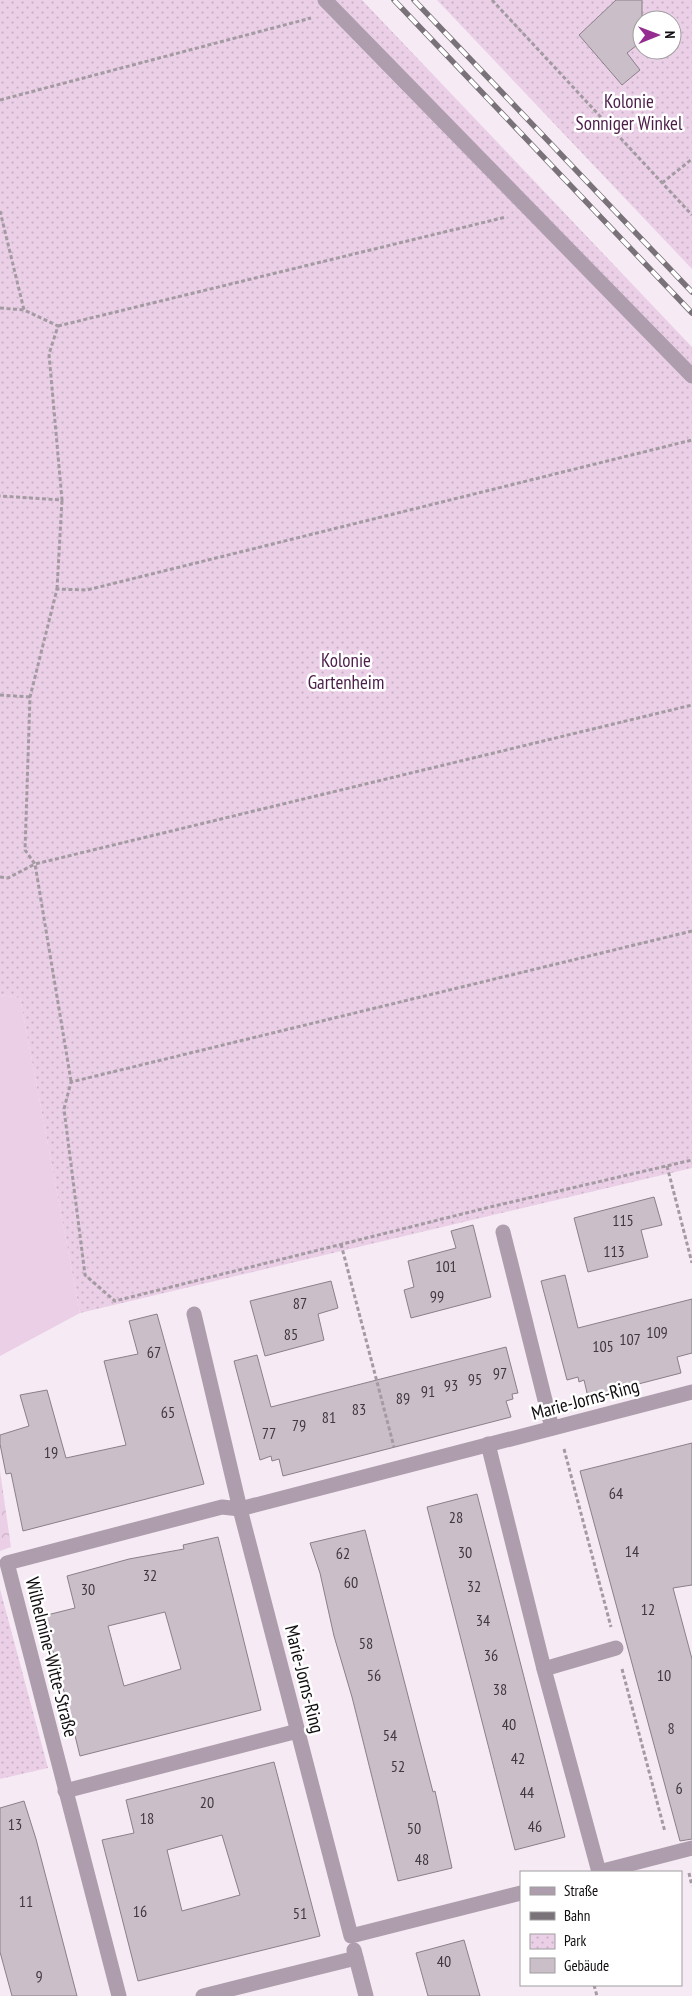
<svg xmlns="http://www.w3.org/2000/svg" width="692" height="1996" viewBox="0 0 692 1996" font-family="'PT Sans Narrow',sans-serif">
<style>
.grass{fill:#eacfe7}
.forest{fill:url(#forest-crowns)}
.park{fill:url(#park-dots);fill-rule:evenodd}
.building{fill:#cabec8;stroke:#8b8089;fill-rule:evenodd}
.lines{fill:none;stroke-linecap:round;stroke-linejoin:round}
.path{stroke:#a49ba2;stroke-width:3;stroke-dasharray:4 2.5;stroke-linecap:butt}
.minor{stroke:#ae9dac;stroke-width:15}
.rail-casing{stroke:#797278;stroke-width:5.5}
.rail{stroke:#fff;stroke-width:4;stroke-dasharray:11;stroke-linecap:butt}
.labels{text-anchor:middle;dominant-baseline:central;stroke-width:5;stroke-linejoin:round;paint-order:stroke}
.number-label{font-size:16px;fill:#3f393e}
.park-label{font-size:19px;fill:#4c1d49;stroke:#fff}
.street-label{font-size:19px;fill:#110d10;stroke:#fff}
</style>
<defs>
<pattern id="forest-crowns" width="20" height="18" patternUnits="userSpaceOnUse" patternTransform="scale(1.25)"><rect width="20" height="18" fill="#eacfe7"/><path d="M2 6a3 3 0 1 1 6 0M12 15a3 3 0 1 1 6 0" fill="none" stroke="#c8b1c5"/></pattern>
<pattern id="park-dots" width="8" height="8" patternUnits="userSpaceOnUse" patternTransform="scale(1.25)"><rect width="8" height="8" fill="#eacfe7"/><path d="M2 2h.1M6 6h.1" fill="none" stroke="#c8b1c5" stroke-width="1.8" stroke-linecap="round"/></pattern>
</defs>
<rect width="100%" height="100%" fill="#f6eaf4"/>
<path class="grass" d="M0,995L20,998L80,1313L0,1356Z"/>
<path class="forest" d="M0,1471L11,1547L0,1551Z"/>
<g class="park">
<path d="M0,0H362L692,347V1168L80,1313L20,998L0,995Z"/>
<path d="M437,0H692V269ZM642,20H672V50H642Z"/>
<path d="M0,1589L48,1768L0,1779Z"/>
</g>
<g class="building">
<path d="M616,0H642V41L627,53L640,70L622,85L579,35Z"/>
<path d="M654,1197L662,1225L641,1230L648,1257L588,1272L574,1218Z"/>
<path d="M473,1225L491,1297L411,1318L404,1290L414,1287L408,1261L456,1248L451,1231Z"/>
<path d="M565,1275L578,1328L692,1299V1353L677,1357L681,1373L588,1397L584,1380L579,1382L578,1377L567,1380L541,1281Z"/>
<path d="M331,1281L338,1308L318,1314L324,1340L265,1356L250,1301Z"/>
<path d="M157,1314L204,1484L23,1531L11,1473L6,1474L0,1444V1435L29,1426L20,1395L47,1390L66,1458L126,1445L104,1361L138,1354L129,1321Z"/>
<path d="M506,1347L518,1393L512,1394L513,1399L506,1401L511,1417L283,1476L279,1459L272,1461L271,1456L260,1460L234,1361L257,1355L271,1407Z"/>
<path d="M692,1443V1585L673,1588L692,1659V1839L680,1841L580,1471Z"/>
<path d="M477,1494L565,1837L515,1850L427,1507Z"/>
<path d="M365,1530L433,1792L435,1791L452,1868L398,1881L352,1697L334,1636L320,1573L310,1543Z"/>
<path d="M218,1537L261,1710L80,1756L66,1699L43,1616L75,1608L67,1576L129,1559L184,1549L183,1545ZM165,1612L181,1669L124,1686L108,1626Z"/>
<path d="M274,1762L320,1936L138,1981L102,1840L134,1833L126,1800ZM222,1835L240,1895L182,1911L167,1850Z"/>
<path d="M24,1801L36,1839L77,1996H12L0,1952V1808Z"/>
<path d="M464,1940L480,1996H428L416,1953Z"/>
</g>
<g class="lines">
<g class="path">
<path d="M492,0L692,215"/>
<path d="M0,100L311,18"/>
<path d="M662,183L692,159"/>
<path d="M0,211L24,310L58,326L49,354L62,500L0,496"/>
<path d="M0,308L24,310"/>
<path d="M58,326L506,217"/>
<path d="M57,589L62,500"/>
<path d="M0,695L30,697"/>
<path d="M0,877L8,878L35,864L25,850L30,697L57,589L87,590L692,440"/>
<path d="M692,931L71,1082L64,1109L85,1275L115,1301L490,1207L692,1160"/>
<path d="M71,1081L35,864L692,705"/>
<path d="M667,1166L692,1263"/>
<path d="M341,1244L394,1447"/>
<path d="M564,1449L611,1627"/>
<path d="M622,1669L665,1832"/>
<path d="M689,1873L692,1886"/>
<path d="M594,1985L597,1996"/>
</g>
<g class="minor">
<path d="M325,0L692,376"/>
<path d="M503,1232L552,1428"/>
<path d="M488,1444L544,1669L599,1872L692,1848"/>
<path d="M544,1669L616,1648"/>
<path d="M65,1791L298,1731"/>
<path d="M521,1893L351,1936L240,1509L692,1392"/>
<path d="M354,1950L366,1996"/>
<path d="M119,1996L7,1563L222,1507L240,1509L194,1314"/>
<path d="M203,1996L356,1958"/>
</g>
<g class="rail-casing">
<g id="rail">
<path d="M394,0L692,313"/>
<path d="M414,0L692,292"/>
</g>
</g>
<use href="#rail" class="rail"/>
</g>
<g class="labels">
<g class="number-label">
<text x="623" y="1220">115</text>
<text x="614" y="1251">113</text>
<text x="446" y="1266">101</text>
<text x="437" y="1296">99</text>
<text x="300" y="1303">87</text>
<text x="657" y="1332">109</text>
<text x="291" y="1334">85</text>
<text x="630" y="1339">107</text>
<text x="603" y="1346">105</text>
<text x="154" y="1352">67</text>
<text x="500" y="1373">97</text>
<text x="475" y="1379">95</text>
<text x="451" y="1385">93</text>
<text x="428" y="1391">91</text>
<text x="403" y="1398">89</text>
<text x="359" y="1409">83</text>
<text x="168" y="1412">65</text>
<text x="329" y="1417">81</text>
<text x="299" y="1425">79</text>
<text x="269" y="1433">77</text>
<text x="51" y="1452">19</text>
<text x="616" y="1493">64</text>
<text x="456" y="1517">28</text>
<text x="632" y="1551">14</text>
<text x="465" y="1552">30</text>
<text x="343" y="1553">62</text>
<text x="150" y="1575">32</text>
<text x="351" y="1582">60</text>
<text x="474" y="1586">32</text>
<text x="88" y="1589">30</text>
<text x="648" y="1609">12</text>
<text x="483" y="1620">34</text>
<text x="366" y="1643">58</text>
<text x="491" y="1655">36</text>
<text x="374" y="1675">56</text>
<text x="664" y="1675">10</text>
<text x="500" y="1689">38</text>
<text x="509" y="1724">40</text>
<text x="671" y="1728">8</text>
<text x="390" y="1735">54</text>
<text x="518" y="1758">42</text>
<text x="398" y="1766">52</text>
<text x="679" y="1788">6</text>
<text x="527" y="1792">44</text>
<text x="207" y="1802">20</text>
<text x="147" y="1818">18</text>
<text x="15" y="1824">13</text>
<text x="535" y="1826">46</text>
<text x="414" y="1828">50</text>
<text x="422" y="1859">48</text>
<text x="26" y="1901">11</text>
<text x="140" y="1911">16</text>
<text x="300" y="1913">51</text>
<text x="444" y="1961">40</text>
<text x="39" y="1976">9</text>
</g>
<g class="park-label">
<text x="629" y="101">Kolonie<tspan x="629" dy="22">Sonniger Winkel</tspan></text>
<text x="346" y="660">Kolonie<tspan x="346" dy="22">Gartenheim</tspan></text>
</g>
<g class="street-label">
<text transform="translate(585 1399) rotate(-15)">Marie-Jorns-Ring</text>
<text transform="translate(52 1657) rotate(76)">Wilhelmine-Witte-Straße</text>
<text transform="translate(305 1679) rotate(76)">Marie-Jorns-Ring</text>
</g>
</g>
<rect x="520" y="1871" width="162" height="115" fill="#ffffff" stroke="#a09e9f"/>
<rect x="530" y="1887" width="25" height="8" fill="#ae9dac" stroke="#a09e9f"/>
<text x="564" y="1896" font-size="15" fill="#110d10">Straße</text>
<rect x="530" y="1912" width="25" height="8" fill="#797278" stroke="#a09e9f"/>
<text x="564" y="1921" font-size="15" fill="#110d10">Bahn</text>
<rect x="530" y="1934" width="25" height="15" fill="url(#park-dots)" stroke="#a09e9f"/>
<text x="564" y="1946" font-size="15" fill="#110d10">Park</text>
<rect x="530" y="1958" width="25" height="15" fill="#cabec8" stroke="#a09e9f"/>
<text x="564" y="1971" font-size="15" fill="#110d10">Gebäude</text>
<g transform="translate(657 35) rotate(89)"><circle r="24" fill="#ffffff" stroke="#a09e9f"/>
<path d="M0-4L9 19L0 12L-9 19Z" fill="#952d90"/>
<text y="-8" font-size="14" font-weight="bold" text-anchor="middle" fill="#110d10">N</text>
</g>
</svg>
